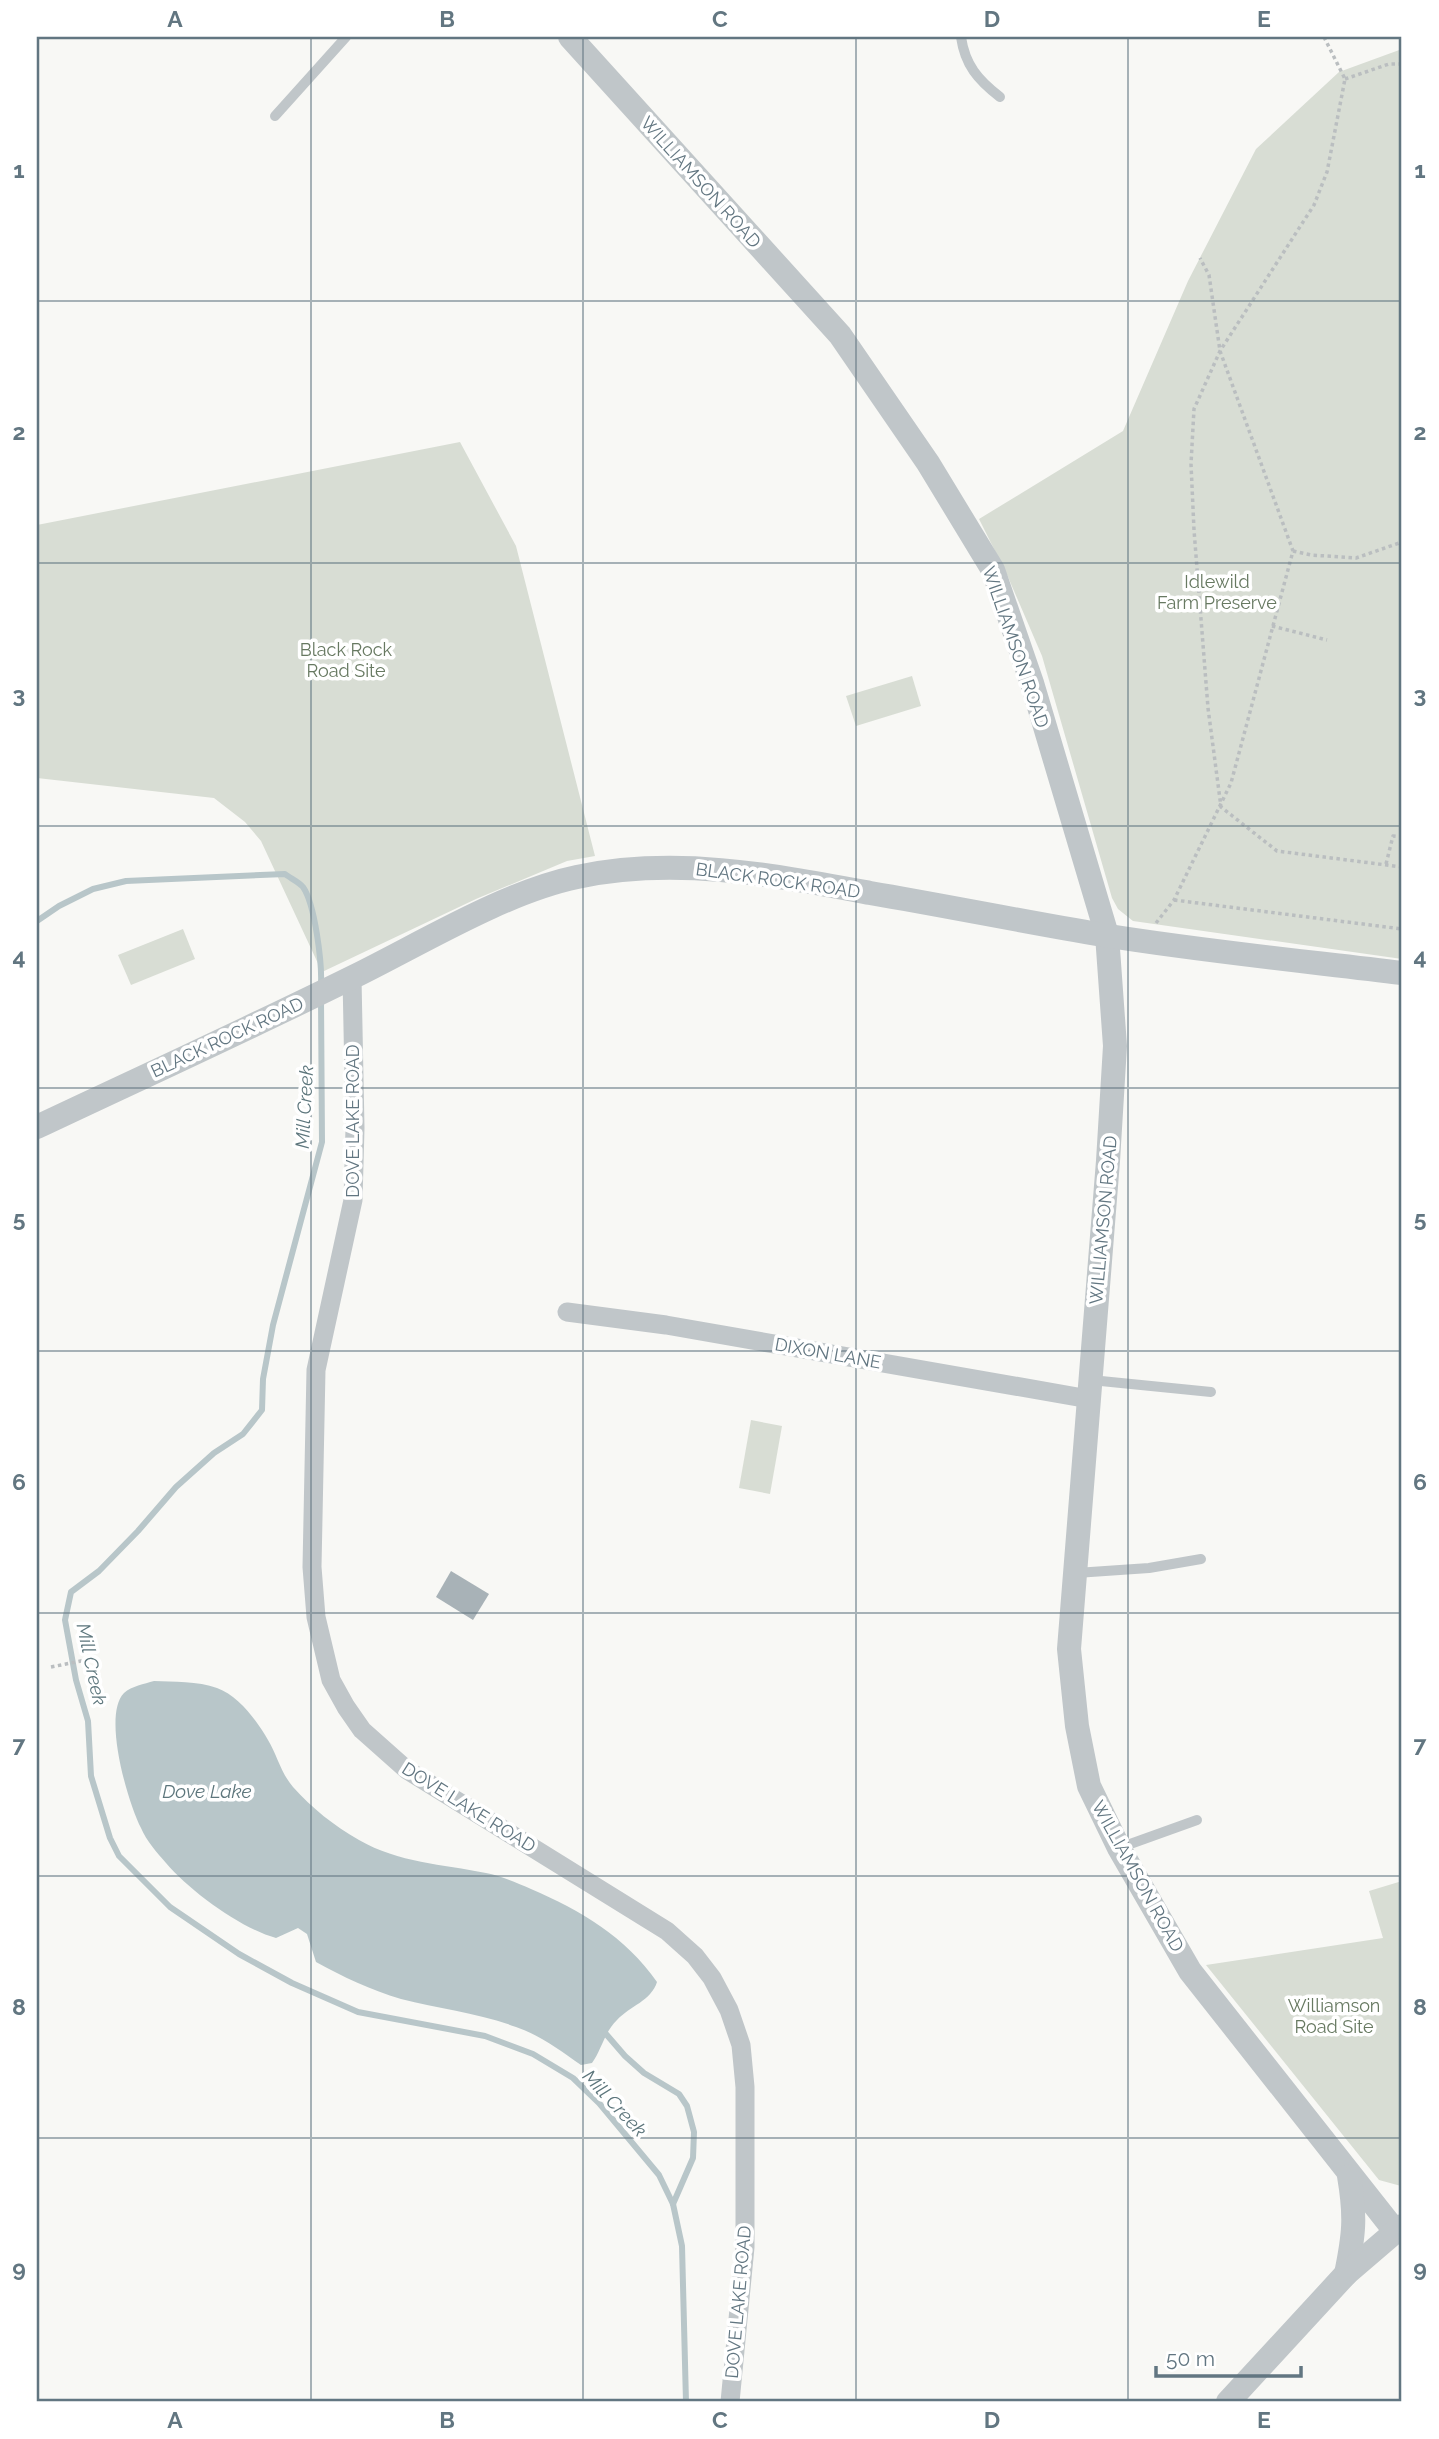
<svg xmlns="http://www.w3.org/2000/svg" width="1439" height="2439" viewBox="0 0 1439 2439" font-family="Raleway,sans-serif">
<style>
.green{fill:#d8ddd4}
.water{fill:#b8c6c9}
.lines{fill:none;stroke-linecap:round;stroke-linejoin:round}
.stream{stroke:#b8c6c9;stroke-width:6}
.building{fill:#a8b2b7}
.path{stroke:#babec0;stroke-width:3.5;stroke-dasharray:3.5 3.5;stroke-linecap:butt}
.service{stroke:#c0c6c9;stroke-width:10}
.minor{stroke:#c0c6c9;stroke-width:19}
.tertiary{stroke:#c0c6c9;stroke-width:24}
.grid{fill:none;stroke:#627681;stroke-width:2;stroke-opacity:0.55}
.labels{text-anchor:middle;dominant-baseline:central;stroke-width:7;stroke-linejoin:round;paint-order:stroke}
.street-label{font-size:18px;fill:#627681;stroke:#fff}
.park-label{font-size:18px;fill:#677961;stroke:#fff}
.water-label{font-size:19px;font-style:italic;fill:#5d767c;stroke:#fff}
.neatline{fill:none;stroke:#627681;stroke-width:2.5}
.grid-label{font-size:23px;text-anchor:middle;font-weight:bold;fill:#627681}
</style>
<rect width="100%" height="100%" fill="#f8f8f5"/>
<g class="green">
<path d="M1402,49V959L1133,921L1118,909L1112,898L1042,656L1008,577L979,519L1123,431L1188,281L1256,149L1339,72Z"/>
<path d="M460,442L516,546L595,856L567,861L476,899L322,972L261,841L245,822L214,798L37,778V525Z"/>
<path d="M912,676L921,706L856,726L846,696Z"/>
<path d="M183,929L195,959L131,985L118,955Z"/>
<path d="M751,1420L782,1426L770,1494L739,1488Z"/>
<path d="M1402,1881V2186H1401L1379,2180L1206,1965L1383,1938L1369,1891Z"/>
</g>
<path class="water" d="M154,1681C173,1682 198,1681 217,1688C239,1696 257,1721 268,1740C277,1755 281,1773 293,1787C312,1808 334,1826 359,1840C399,1863 442,1864 486,1873C501,1876 517,1883 531,1889C580,1910 626,1937 657,1982C651,2001 630,2006 617,2020C604,2033 602,2049 592,2063L581,2065C561,2051 540,2035 516,2027C479,2013 439,2009 401,1999C371,1990 343,1977 316,1962L307,1934L298,1928L276,1938C240,1928 190,1891 166,1863C157,1853 146,1840 141,1828C128,1803 102,1715 124,1693C132,1686 144,1684 154,1681Z"/>
<g class="lines">
<g class="stream">
<path d="M37,921L59,906L93,889L126,881L285,874C290,878 299,882 303,887C315,904 322,963 321,984"/>
<path d="M321,999L322,1142L273,1325L263,1379L262,1410L243,1434L214,1453L176,1487L138,1531L99,1571L71,1592L65,1620L76,1680L88,1721L91,1776L110,1838L119,1856L170,1907L239,1954L292,1983L358,2012L485,2036L533,2054L573,2078L599,2103L659,2175L673,2204L682,2246L686,2402"/>
<path d="M606,2034L625,2056L644,2073L679,2094L687,2106L694,2132L693,2158L673,2204"/>
</g>
</g>
<path class="building" d="M451,1571L489,1594L473,1620L436,1597Z"/>
<g class="lines">
<g class="path">
<path d="M1324,37L1345,79L1327,172L1314,205L1220,351L1194,409L1191,464L1194,530L1208,708L1221,807L1277,851L1402,867"/>
<path d="M1345,79L1389,64H1402"/>
<path d="M1293,551L1311,555L1356,558L1402,542"/>
<path d="M1272,626L1327,640"/>
<path d="M1386,864L1393,836L1402,837"/>
<path d="M1174,900L1402,929"/>
<path d="M1156,923L1174,900L1231,783L1293,551L1220,351L1209,275L1200,258"/>
<path d="M51,1667L91,1659"/>
</g>
<g class="service">
<path d="M961,37C965,65 978,80 1000,97"/>
<path d="M275,116L346,37"/>
<path d="M1091,1380L1211,1392"/>
<path d="M1076,1573L1149,1568L1201,1559"/>
<path d="M1119,1848L1197,1820"/>
</g>
<g class="minor">
<path d="M352,978L355,1128L353,1200L316,1370L312,1567L316,1617L331,1680L346,1707L362,1730L407,1770L667,1931L695,1956L712,1978L729,2010L741,2045L745,2087V2247L730,2402"/>
<path d="M567,1312L666,1325L1089,1399"/>
</g>
<g class="tertiary">
<path d="M570,37L840,335L928,463L993,570L1032,683L1107,935L1115,1046L1108,1161L1069,1649L1077,1726L1089,1786L1119,1848L1190,1971L1395,2231"/>
<path d="M37,1127C143,1077 250,1028 355,976C422,943 505,892 577,877C675,856 773,875 870,893C947,906 1025,922 1103,935C1202,951 1303,961 1402,973"/>
<path d="M1346,2274C1354,2235 1356,2217 1349,2176"/>
<path d="M1228,2402L1346,2274L1402,2226"/>
</g>
</g>
<path class="grid" d="M311,37V2402M583,37V2402M856,37V2402M1128,37V2402M37,301H1402M37,563H1402M37,826H1402M37,1088H1402M37,1351H1402M37,1613H1402M37,1876H1402M37,2138H1402"/>
<g class="labels">
<g class="street-label">
<text transform="translate(701 182) rotate(48)">WILLIAMSON ROAD</text>
<text transform="translate(1016 647) rotate(71)">WILLIAMSON ROAD</text>
<text transform="translate(778 880) rotate(8)">BLACK ROCK ROAD</text>
<text transform="translate(227 1037) rotate(-25)">BLACK ROCK ROAD</text>
<text transform="translate(352 1121) rotate(-90)">DOVE LAKE ROAD</text>
<text transform="translate(1103 1220) rotate(-85)">WILLIAMSON ROAD</text>
<text transform="translate(828 1353) rotate(10)">DIXON LANE</text>
<text transform="translate(469 1807) rotate(32)">DOVE LAKE ROAD</text>
<text transform="translate(1138 1876) rotate(61)">WILLIAMSON ROAD</text>
<text transform="translate(738 2302) rotate(-85)">DOVE LAKE ROAD</text>
</g>
<g class="park-label">
<text x="1217" y="581">Idlewild<tspan x="1217" dy="21">Farm Preserve</tspan></text>
<text x="346" y="649">Black Rock<tspan x="346" dy="21">Road Site</tspan></text>
<text x="1334" y="2005">Williamson<tspan x="1334" dy="21">Road Site</tspan></text>
</g>
<g class="water-label">
<text transform="translate(304 1107) rotate(-87)">Mill Creek</text>
<text transform="translate(92 1664) rotate(78)">Mill Creek</text>
<text x="207" y="1791">Dove Lake</text>
<text transform="translate(615 2103) rotate(47)">Mill Creek</text>
</g>
</g>
<rect width="1439" height="2439" fill="none" stroke="#ffffff" stroke-width="77"/>
<path d="M1156 2366v10h145v-10" fill="none" stroke="#627681" stroke-width="3.5"/>
<text x="1166" y="2366" font-size="21" fill="#627681" stroke="#ffffff" stroke-width="5" paint-order="stroke">50 m</text>
<rect x="38" y="38" width="1362" height="2362" class="neatline"/>
<g class="grid-label">
<text x="175" y="27">A</text>
<text x="447" y="27">B</text>
<text x="720" y="27">C</text>
<text x="992" y="27">D</text>
<text x="1264" y="27">E</text>
<text x="19" y="178">1</text>
<text x="1420" y="178">1</text>
<text x="19" y="440">2</text>
<text x="1420" y="440">2</text>
<text x="19" y="703">3</text>
<text x="1420" y="703">3</text>
<text x="19" y="965">4</text>
<text x="1420" y="965">4</text>
<text x="19" y="1227">5</text>
<text x="1420" y="1227">5</text>
<text x="19" y="1490">6</text>
<text x="1420" y="1490">6</text>
<text x="19" y="1752">7</text>
<text x="1420" y="1752">7</text>
<text x="19" y="2015">8</text>
<text x="1420" y="2015">8</text>
<text x="19" y="2277">9</text>
<text x="1420" y="2277">9</text>
<text x="175" y="2428">A</text>
<text x="447" y="2428">B</text>
<text x="720" y="2428">C</text>
<text x="992" y="2428">D</text>
<text x="1264" y="2428">E</text>
</g>
</svg>
